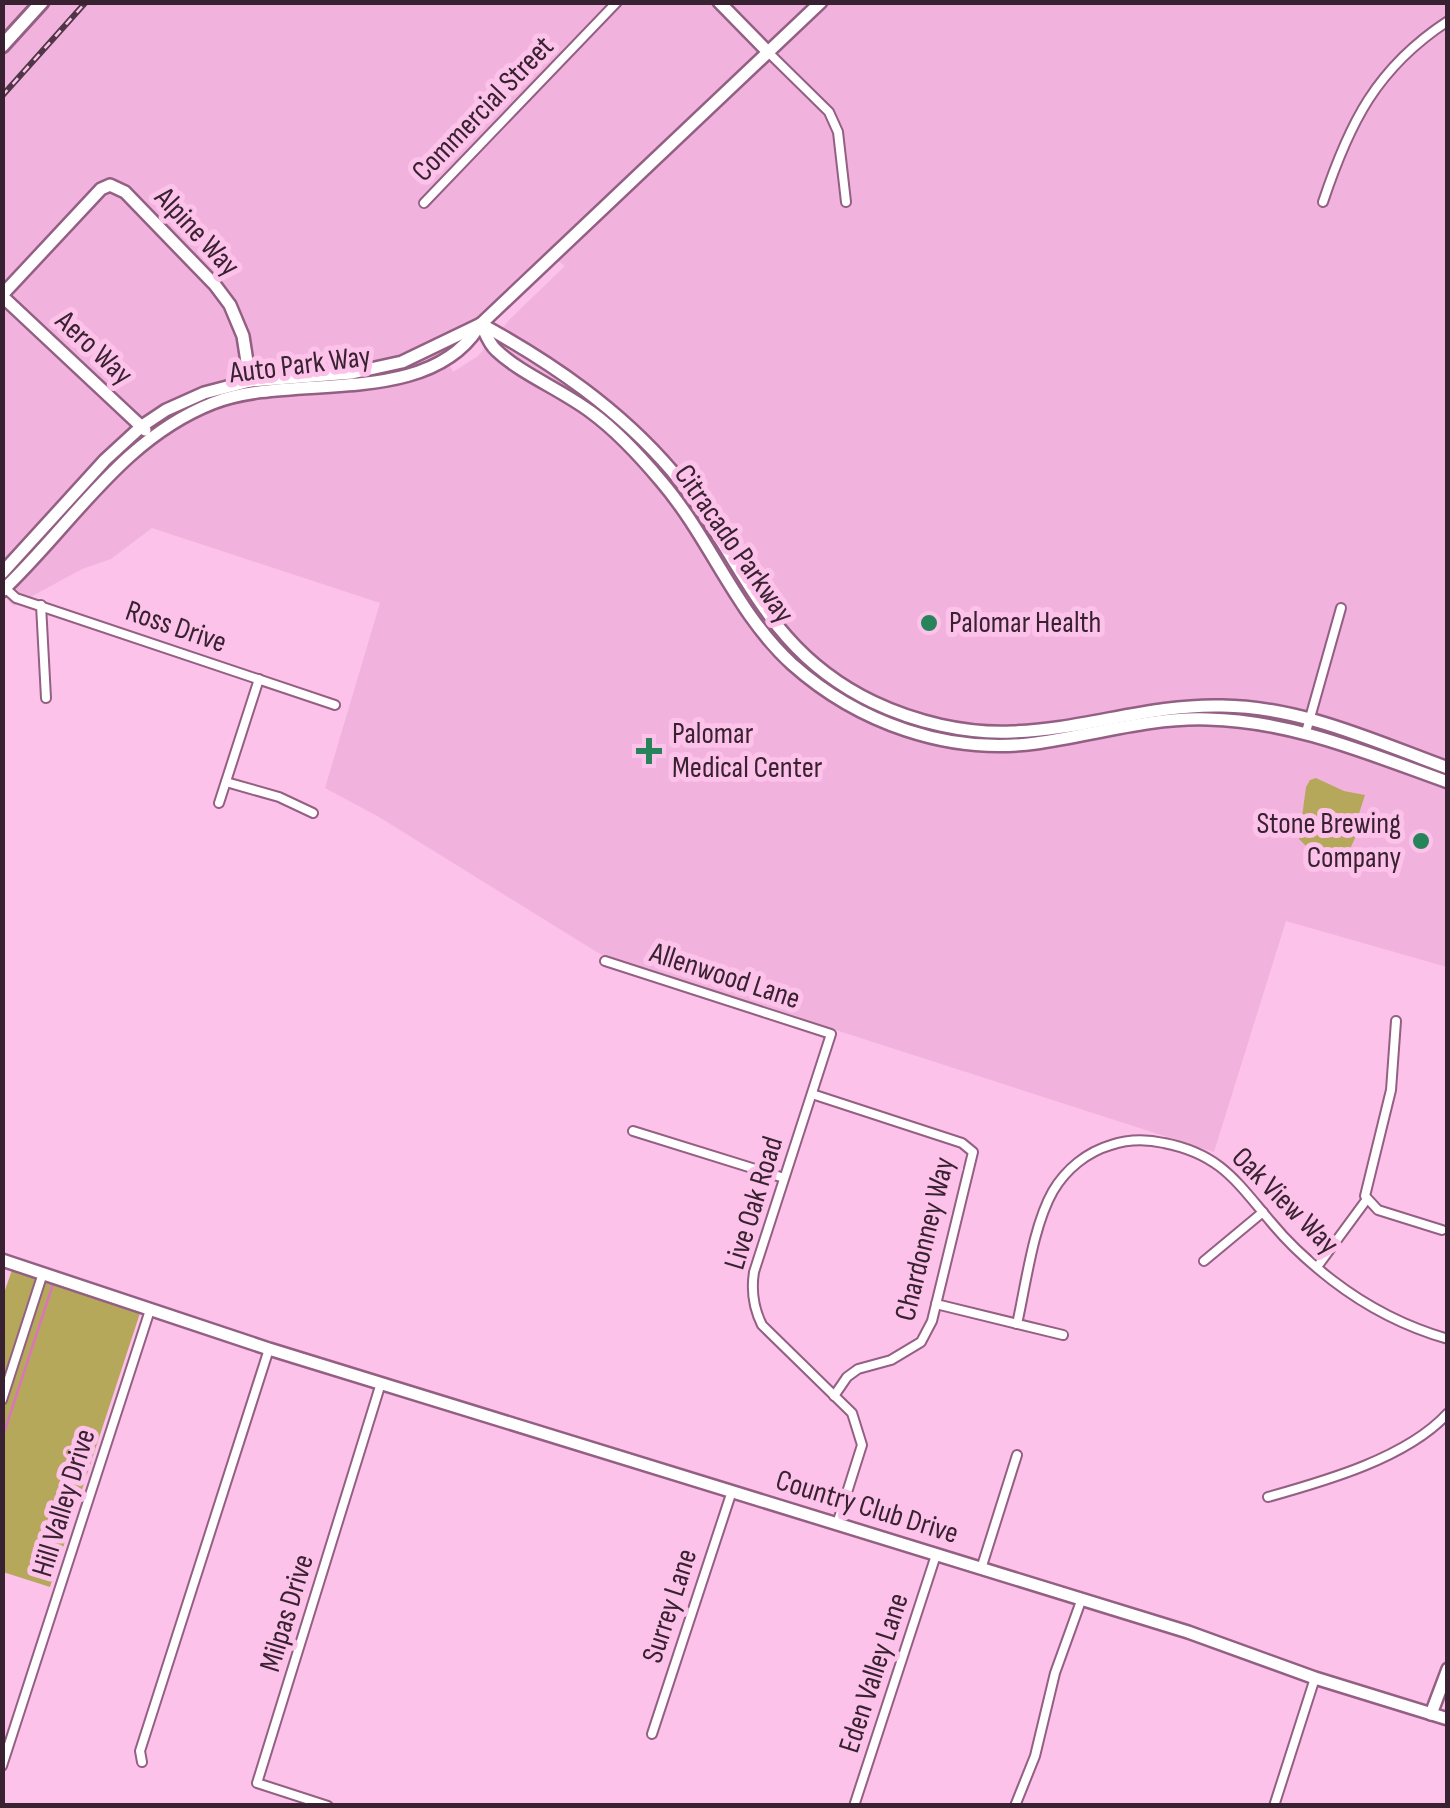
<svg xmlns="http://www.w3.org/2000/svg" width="1450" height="1808" viewBox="0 0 1450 1808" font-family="'Sofia Sans Condensed',sans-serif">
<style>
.built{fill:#f1b3dd;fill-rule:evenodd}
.green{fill:#b6a85b}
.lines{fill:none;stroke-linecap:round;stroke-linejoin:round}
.stream{stroke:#da75bc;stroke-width:2.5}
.street-casing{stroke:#935f82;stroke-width:12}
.secondary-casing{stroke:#935f82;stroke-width:16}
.primary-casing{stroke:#935f82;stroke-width:18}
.street{stroke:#fff;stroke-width:8}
.secondary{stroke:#fff;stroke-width:11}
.primary{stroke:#fff;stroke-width:12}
.rail-casing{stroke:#513648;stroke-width:6}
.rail{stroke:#fdc2e9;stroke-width:2.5;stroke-dasharray:8;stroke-linecap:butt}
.poi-dot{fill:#278359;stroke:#fdc2e9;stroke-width:4}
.labels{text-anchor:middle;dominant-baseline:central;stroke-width:10;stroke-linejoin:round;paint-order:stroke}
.street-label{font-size:30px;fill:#382231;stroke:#fdc2e9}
.poi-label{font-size:30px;fill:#382231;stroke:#fdc2e9;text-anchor:start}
</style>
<rect width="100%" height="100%" fill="#fdc2e9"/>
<path class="built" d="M2,3H1447V967L1286,921L1214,1152L600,954L379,817L325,788L380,603L152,528L111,559L82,569L14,606L2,594ZM554,258L565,266L512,317L478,356L453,372L444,354L468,337Z"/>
<g class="green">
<path d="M1316,778L1344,791L1365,795L1356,823L1360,827L1346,858L1306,846L1299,839L1306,787L1310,780Z"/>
<path d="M14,1264L142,1307L50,1587L3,1572L2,1299Z"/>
</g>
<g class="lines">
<path class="stream" d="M2,1439L53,1284"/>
<g class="street-casing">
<g id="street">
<path d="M768,52L829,112L838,132L846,202"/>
<path d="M1323,202C1349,124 1376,68 1448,21"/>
<path d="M424,203L617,2"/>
<path d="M5,588L16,598L335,705"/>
<path d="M41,605L46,698"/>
<path d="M1306,732L1341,608"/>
<path d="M226,782L279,797L313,813"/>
<path d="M219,803L259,679"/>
<path d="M605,961L831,1034L754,1272C751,1291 753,1307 762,1325L852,1413L862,1445L837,1524"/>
<path d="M1396,1021L1391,1090L1365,1196L1378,1210L1442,1230"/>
<path d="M812,1094L962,1143L973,1152L932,1321L921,1342L891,1360L858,1369L847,1377L834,1396"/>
<path d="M633,1131L784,1178"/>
<path d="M1204,1261L1263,1212"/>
<path d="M1317,1267L1367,1199"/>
<path d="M936,1304L1063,1335"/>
<path d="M1017,1324C1026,1284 1033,1226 1053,1191C1066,1169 1087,1152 1111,1145C1129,1139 1146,1139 1164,1143C1220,1154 1236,1181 1271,1222C1289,1244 1310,1263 1332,1280C1367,1307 1406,1327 1448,1339"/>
<path d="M2,1400L43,1273"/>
<path d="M1268,1497C1325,1481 1407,1458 1448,1413"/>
<path d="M981,1569L1017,1455"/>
<path d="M652,1734L732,1491"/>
<path d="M142,1762L140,1751L269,1349"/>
<path d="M2,1766L150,1310"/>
<path d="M328,1806L257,1783L381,1383"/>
<path d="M854,1806L936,1555"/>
<path d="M1015,1806L1035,1756L1055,1673L1081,1601"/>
<path d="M1274,1806L1315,1678"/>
</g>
</g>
<g class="secondary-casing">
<g id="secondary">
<path d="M719,2L768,52"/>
<path d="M2,295L101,189L110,185L125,192L215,285L230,305L243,336L250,381"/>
<path d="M2,296L145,430"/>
<path d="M481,324C485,332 489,344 496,350C521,374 562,390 591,412C617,431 640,456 661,481C710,538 736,613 792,664C858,723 949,755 1036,743C1093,735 1150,717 1208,719C1293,721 1369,754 1448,782"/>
<path d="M481,324C552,363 619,409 672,471C745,558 761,648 873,702C915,722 965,734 1012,732C1083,730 1150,704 1222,706C1302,707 1374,741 1448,768"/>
<path d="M2,573L105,460L142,426L166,410L204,393L250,381L352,373L402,362L481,324L821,2"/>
<path d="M2,591C71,526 121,439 213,403C291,372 425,409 478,328"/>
<path d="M2,1260L269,1349L1188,1632L1315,1678L1448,1719"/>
<path d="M1431,1714L1448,1669"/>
</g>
</g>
<g class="primary-casing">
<path id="primary" d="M2,46L42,2"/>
</g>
<use href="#street" class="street"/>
<use href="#secondary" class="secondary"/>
<use href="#primary" class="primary"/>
<g class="rail-casing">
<path id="rail" d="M2,96L86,2"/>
</g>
<use href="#rail" class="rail"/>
</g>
<g class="poi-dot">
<circle cx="929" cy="623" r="10"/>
<path d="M644 736h10v10h10v10h-10v10h-10v-10h-10v-10h10z"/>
<circle cx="1421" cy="841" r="10"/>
</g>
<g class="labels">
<g class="street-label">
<text transform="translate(483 109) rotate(-46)">Commercial Street</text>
<text transform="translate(197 232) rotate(47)">Alpine Way</text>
<text transform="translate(94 348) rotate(43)">Aero Way</text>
<text transform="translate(300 365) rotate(-7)">Auto Park Way</text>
<text transform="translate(734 544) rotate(55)">Citracado Parkway</text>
<text transform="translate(176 627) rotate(19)">Ross Drive</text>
<text transform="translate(725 976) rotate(18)">Allenwood Lane</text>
<text transform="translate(1285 1201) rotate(45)">Oak View Way</text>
<text transform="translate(754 1203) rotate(-73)">Live Oak Road</text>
<text transform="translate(925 1239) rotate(-76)">Chardonney Way</text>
<text transform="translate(64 1503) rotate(-73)">Hill Valley Drive</text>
<text transform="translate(867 1507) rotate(17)">Country Club Drive</text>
<text transform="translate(670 1606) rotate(-72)">Surrey Lane</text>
<text transform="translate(287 1613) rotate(-73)">Milpas Drive</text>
<text transform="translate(874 1673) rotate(-72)">Eden Valley Lane</text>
</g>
<g class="poi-label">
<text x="949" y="623">Palomar Health</text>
<text x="672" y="734">Palomar<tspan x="672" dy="34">Medical Center</tspan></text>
<text x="1401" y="824" text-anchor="end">Stone Brewing<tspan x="1401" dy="34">Company</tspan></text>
</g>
</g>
<rect width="1450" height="1808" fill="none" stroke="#382231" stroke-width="10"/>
</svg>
